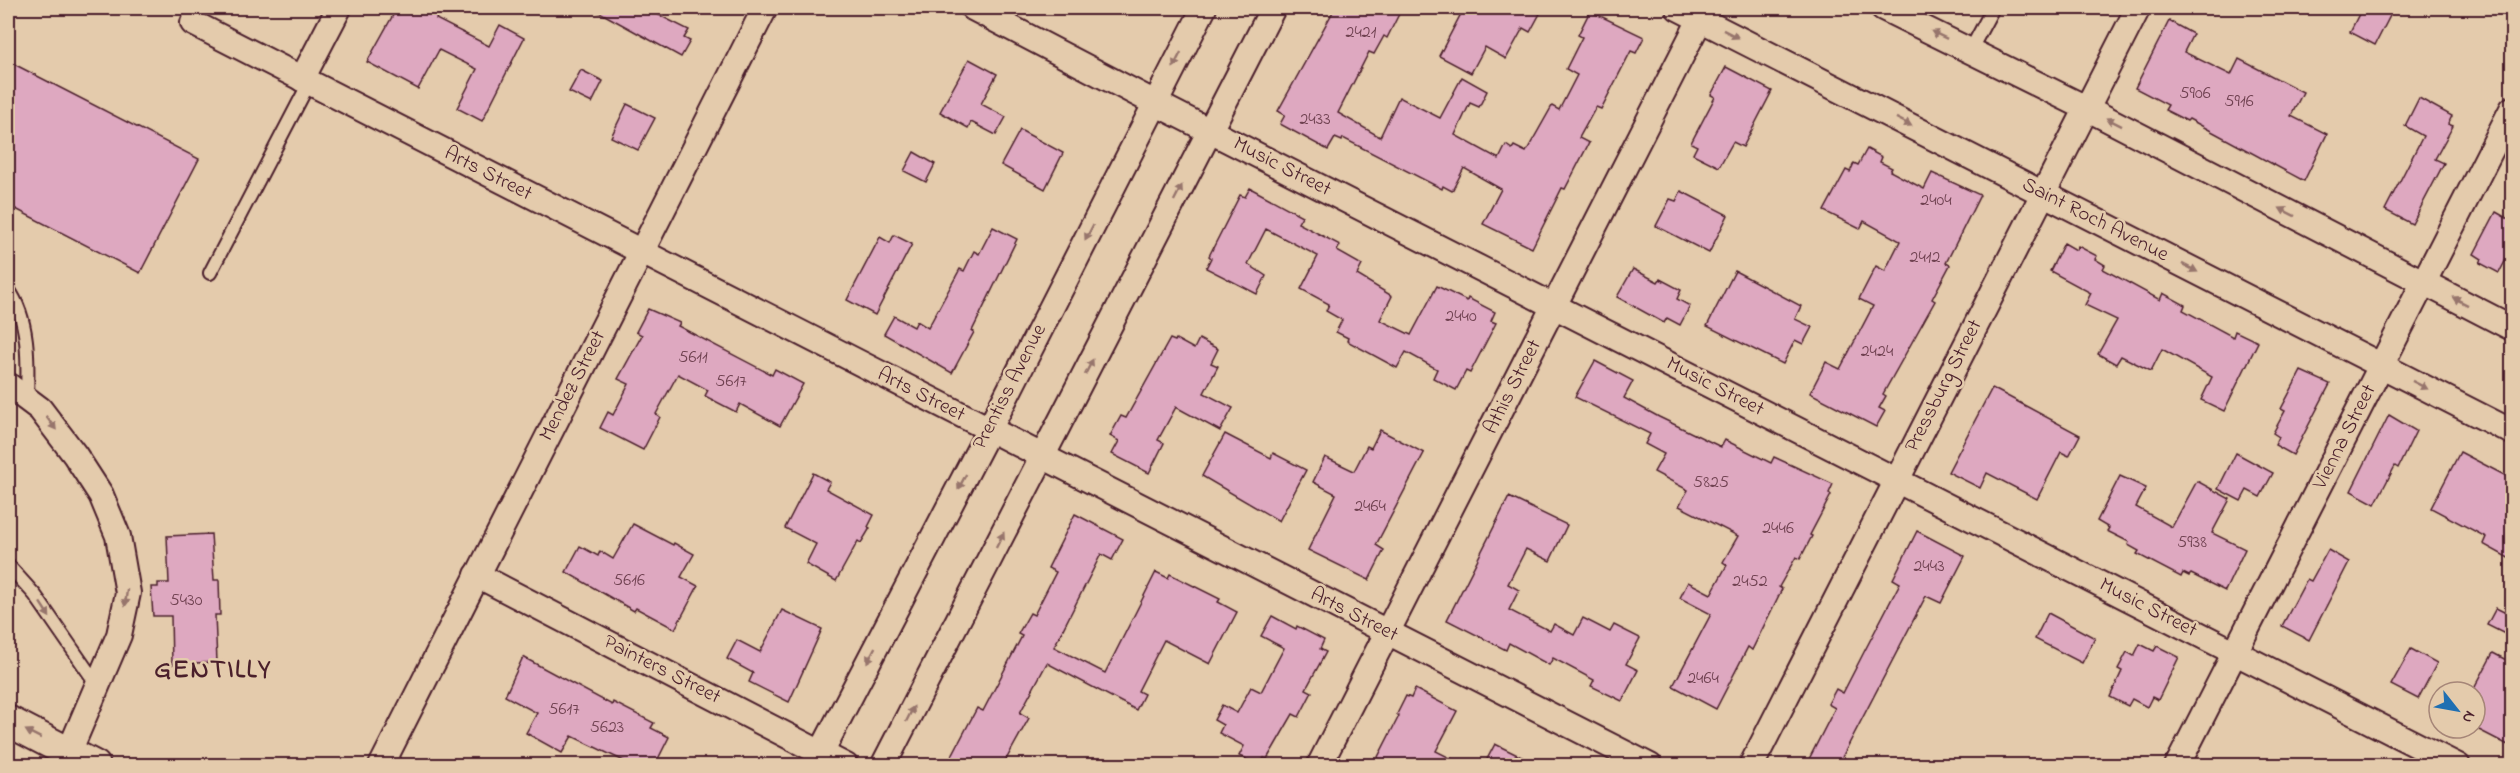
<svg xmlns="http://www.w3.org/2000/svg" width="2520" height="773" viewBox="0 0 2520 773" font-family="'Indie Flower',sans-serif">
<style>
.building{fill:#dea8c0;stroke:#4a1f2b;stroke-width:1.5}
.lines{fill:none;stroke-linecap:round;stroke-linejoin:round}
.service-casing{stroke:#4a1f2b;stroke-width:16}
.minor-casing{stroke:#4a1f2b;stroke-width:28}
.tertiary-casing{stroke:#4a1f2b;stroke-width:34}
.service{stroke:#e4cbac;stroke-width:12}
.minor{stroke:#e4cbac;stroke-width:24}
.tertiary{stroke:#e4cbac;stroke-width:30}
.oneway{fill:#97756c}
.labels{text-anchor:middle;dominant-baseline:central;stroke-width:5;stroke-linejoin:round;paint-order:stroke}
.number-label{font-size:18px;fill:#6f4150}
.street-label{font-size:21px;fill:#4a1f2b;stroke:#e4cbac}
.district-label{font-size:27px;font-weight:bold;letter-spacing:1.5px;fill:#4a1f2b;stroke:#e4cbac}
</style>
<rect width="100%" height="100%" fill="#e4cbac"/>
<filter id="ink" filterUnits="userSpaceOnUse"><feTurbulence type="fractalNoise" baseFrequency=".0167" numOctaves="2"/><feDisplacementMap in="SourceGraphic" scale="12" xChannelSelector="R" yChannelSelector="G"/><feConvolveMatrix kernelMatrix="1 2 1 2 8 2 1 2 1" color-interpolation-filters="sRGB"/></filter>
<g filter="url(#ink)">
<g class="building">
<path d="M397,8H441L436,19L489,46L500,25L524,38L482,121L457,108L477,69L439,50L418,89L367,62Z"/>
<path d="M592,8H645L689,30L684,38L690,41L681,57Z"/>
<path d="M1335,8H1402L1387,38L1384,36L1374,54L1369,52L1338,113L1380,137L1399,97L1440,118L1462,77L1487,91L1479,107L1470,103L1455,135L1499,159L1506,145L1512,149L1514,146L1526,152L1552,106L1559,110L1577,75L1566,69L1582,37L1578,35L1590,11L1644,37L1636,53L1631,51L1601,109L1596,107L1579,138L1589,143L1565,189L1562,188L1532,248L1483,224L1501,189L1464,168L1452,191L1443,186L1442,189L1343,138L1342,141L1335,138L1328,150L1280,124L1285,115L1278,111Z"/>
<path d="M1464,8H1543L1530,32L1523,28L1506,59L1485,47L1471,73L1439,56Z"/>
<path d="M2362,8H2394L2375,45L2350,32Z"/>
<path d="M2169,21L2193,34L2184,52L2231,75L2239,59L2303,92L2291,116L2327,134L2304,181L2189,119L2187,121L2165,110L2168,105L2135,88Z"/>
<path d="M969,59L997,74L981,104L1006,117L996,135L971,122L968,128L940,112Z"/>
<path d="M8,61L199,159L140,273L8,205Z"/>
<path d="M1726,67L1772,91L1743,147L1733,142L1719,167L1693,154L1697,146L1691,143L1715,97L1711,95Z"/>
<path d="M581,70L603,81L592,103L569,92Z"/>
<path d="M2419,98L2452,116L2448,124L2453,126L2435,159L2444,163L2412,224L2385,210L2423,136L2405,126Z"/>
<path d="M627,104L655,118L638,150L611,137Z"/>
<path d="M1020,130L1063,153L1045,189L1001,165Z"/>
<path d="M1867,149L1882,157L1880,162L1892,168L1890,171L1924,189L1932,173L1980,195L1946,263L1950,265L1932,299L1935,301L1883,394L1886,396L1879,408L1885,411L1876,427L1810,393L1826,362L1840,369L1873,306L1859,299L1876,266L1885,271L1900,241L1864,221L1860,229L1824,211L1846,170L1850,172L1854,163L1858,165Z"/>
<path d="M914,152L935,164L926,182L904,171Z"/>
<path d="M1250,188L1302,216L1298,223L1340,245L1337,251L1362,265L1357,275L1392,296L1380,320L1411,335L1437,286L1467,301L1468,298L1495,312L1491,321L1496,323L1470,373L1466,371L1456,390L1433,378L1437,369L1406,352L1397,368L1347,341L1348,338L1336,332L1342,320L1326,311L1329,304L1301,289L1318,256L1266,229L1248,264L1266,276L1257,294L1206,268L1211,258L1209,256L1240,195L1245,197Z"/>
<path d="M1681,191L1728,215L1709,253L1656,226L1670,199L1676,201Z"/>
<path d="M2496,212L2512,221V248L2499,273L2480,263L2482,259L2474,254Z"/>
<path d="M993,227L1017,239L972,331L974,332L952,373L884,334L894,316L914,327L917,321L928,328L960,269L964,271L974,251L979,254Z"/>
<path d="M894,235L912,244L875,315L847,300L880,237L890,243Z"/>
<path d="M2064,243L2076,250L2078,246L2097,256L2095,259L2105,265L2103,269L2160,300L2163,293L2185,305L2183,310L2233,337L2235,331L2258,342L2224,411L2201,400L2212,377L2162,349L2151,371L2121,356L2116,364L2098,354L2117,320L2085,305L2091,293L2050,271Z"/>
<path d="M1633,269L1658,282L1660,279L1681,290L1677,299L1690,306L1680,325L1667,318L1664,323L1617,297Z"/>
<path d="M1735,271L1801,306L1795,319L1812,327L1803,344L1795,340L1783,364L1707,326Z"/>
<path d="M648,309L680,323L678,326L772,375L775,369L803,384L780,426L740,404L736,412L705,396L708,390L678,374L656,414L660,417L643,450L600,428L608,412L613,415L629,384L618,379L642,335L636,332Z"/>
<path d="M1170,339L1175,341L1176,339L1194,349L1199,339L1218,349L1211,363L1218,366L1204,393L1233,408L1220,431L1176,407L1158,440L1164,443L1149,473L1112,454L1119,441L1110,436L1121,416L1126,418Z"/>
<path d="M1595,361L1633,381L1624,398L1659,417L1721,447L1725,440L1771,463L1774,457L1833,484L1829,493L1831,495L1810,535L1812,536L1800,559L1796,557L1779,587L1782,589L1752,650L1748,647L1716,709L1673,686L1711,614L1680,598L1688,582L1711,594L1727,565L1723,562L1738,536L1679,506L1688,490L1654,472L1664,454L1645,444L1650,434L1575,397Z"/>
<path d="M2301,371L2330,384L2293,455L2275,445L2279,437L2273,433L2285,411L2281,409Z"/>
<path d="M1992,388L2080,435L2069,456L2061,452L2037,499L1987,473L1980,488L1948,472Z"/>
<path d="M2389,415L2416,431L2398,468L2395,466L2375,504L2351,491Z"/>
<path d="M1380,430L1424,453L1376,545L1384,550L1369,580L1308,550L1336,494L1313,482L1325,457L1354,471L1367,446L1371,448Z"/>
<path d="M1225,434L1271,458L1273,453L1306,470L1279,521L1202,476Z"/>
<path d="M2460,452L2512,479V560L2483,544L2486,537L2431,508Z"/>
<path d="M2236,453L2273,473L2260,497L2247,490L2241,501L2218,489Z"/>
<path d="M813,473L830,482L826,489L874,515L868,527L870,528L861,543L858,541L836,581L806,564L816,544L785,528Z"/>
<path d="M2120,476L2146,488L2136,507L2172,527L2197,481L2230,499L2212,533L2245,549L2225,591L2191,574L2189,576L2183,573L2181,577L2137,554L2139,551L2128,545L2129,542L2107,531L2109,528L2097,521Z"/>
<path d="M1509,497L1567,525L1550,561L1526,549L1508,584L1519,590L1509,610L1550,631L1554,624L1574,635L1583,618L1610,632L1614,625L1640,638L1626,664L1638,670L1622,701L1591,686L1594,680L1553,658L1549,665L1509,643L1506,650L1447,620Z"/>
<path d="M1075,514L1123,539L1112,560L1101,554L1054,647L1105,673L1156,572L1168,578L1170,574L1220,599L1218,602L1237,612L1210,664L1164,640L1138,691L1144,694L1136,710L1047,663L1020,713L1029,718L1003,765H947L977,708L983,711L1022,636L1018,634L1030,613L1034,615L1056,572L1048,568Z"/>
<path d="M633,524L673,545L674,543L694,554L681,577L698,586L675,629L636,608L634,611L566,572L580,546L598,556L600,551L613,559Z"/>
<path d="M1917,531L1965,556L1941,603L1926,596L1838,765H1806L1835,708L1828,704L1836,689L1843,693L1863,654L1900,583L1893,579Z"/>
<path d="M211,534L214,580H219L220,615H215L217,662L172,664L171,616H153L151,587H158V583H169L167,536Z"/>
<path d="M2328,550L2349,562L2309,640L2282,626L2307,579L2311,581Z"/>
<path d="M2496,608L2512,616V625L2507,635L2487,625Z"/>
<path d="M782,610L822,629L789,702L749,682L753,673L727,659L737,640L760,652Z"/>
<path d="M2048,613L2095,638L2082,663L2035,639Z"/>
<path d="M1272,616L1296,629L1297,626L1324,640L1320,649L1326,652L1306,689L1312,692L1299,717L1293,714L1267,759L1264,758L1259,765L1239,756L1244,746L1219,733L1223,725L1214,720L1222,705L1237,713L1251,687L1261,692L1284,648L1261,636Z"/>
<path d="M2140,644L2154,651L2157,646L2179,657L2158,700L2152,697L2147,707L2132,699L2128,706L2110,697L2122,671L2118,669L2127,652L2134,656Z"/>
<path d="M2411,649L2437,663L2418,699L2391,685Z"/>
<path d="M2493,653L2512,663V747L2475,728V687Z"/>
<path d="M523,657L612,705L613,702L654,723L651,728L669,737L655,765H632L572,736L562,753L526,733L537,713L505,696Z"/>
<path d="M1415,689L1457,711L1436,751L1464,765H1388L1377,759L1399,716L1397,714L1406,696L1411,698Z"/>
<path d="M1495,744L1538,765H1484Z"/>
</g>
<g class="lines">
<g class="service-casing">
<g id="service">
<path d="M1970,51L1993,8"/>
<path d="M210,273L309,83"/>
<path d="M8,289C30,320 28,363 27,399"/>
<path d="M8,565L35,595L98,686"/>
</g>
</g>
<g class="minor-casing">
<g id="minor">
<path d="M973,8L1155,103L2458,766"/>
<path d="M1678,8L2512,432"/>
<path d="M1883,8L2086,108L2512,328"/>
<path d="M193,23L1650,766"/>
<path d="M302,79L339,8"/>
<path d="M8,385L40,409L75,455L101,495L118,536L128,593L119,635L69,752"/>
<path d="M477,575L846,766"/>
<path d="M381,766L765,8"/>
<path d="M814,766L989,430L1204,8"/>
<path d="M883,766L1273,8"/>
<path d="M1319,766L1706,8"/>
<path d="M1751,766L2138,8"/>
<path d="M2177,766L2512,109"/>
</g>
</g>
<g class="tertiary-casing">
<path id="tertiary" d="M8,721L95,766"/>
</g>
<use href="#service" class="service"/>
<use href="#minor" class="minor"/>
<use href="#tertiary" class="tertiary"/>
</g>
<defs><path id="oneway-solid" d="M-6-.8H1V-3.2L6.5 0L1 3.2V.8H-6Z" transform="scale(1.5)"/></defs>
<g class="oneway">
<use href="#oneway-solid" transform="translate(1731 34) rotate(27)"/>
<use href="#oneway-solid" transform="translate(1939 35) rotate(-154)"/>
<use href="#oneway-solid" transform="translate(1177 60) rotate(117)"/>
<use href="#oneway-solid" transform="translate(1904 122) rotate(27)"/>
<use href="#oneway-solid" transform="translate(2114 122) rotate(-153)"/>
<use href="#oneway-solid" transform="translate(1178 193) rotate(-63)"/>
<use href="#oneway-solid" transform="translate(2287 212) rotate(-153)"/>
<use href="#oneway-solid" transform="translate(1089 233) rotate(117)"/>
<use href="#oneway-solid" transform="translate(2190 268) rotate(27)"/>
<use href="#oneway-solid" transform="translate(2460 301) rotate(-153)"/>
<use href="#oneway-solid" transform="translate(1089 367) rotate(-63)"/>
<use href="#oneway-solid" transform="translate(2420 385) rotate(27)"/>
<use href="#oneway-solid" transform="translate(51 423) rotate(53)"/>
<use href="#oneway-solid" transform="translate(962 482) rotate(118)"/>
<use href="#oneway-solid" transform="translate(1000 540) rotate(-63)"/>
<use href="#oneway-solid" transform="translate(126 598) rotate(97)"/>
<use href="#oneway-solid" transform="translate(45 610) rotate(57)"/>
<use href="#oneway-solid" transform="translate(871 655) rotate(118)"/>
<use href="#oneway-solid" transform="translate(910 714) rotate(-63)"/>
<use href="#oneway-solid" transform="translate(33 734) rotate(-153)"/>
</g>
</g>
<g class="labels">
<g class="number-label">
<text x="1361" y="33">2421</text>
<text x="2195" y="94">5906</text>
<text x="2239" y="102">5916</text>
<text x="1315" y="120">2433</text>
<text x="1936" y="201">2404</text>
<text x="1925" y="258">2412</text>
<text x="1461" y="317">2440</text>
<text x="1877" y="352">2424</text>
<text x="693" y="358">5611</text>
<text x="731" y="382">5617</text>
<text x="1711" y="483">5825</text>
<text x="1370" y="507">2464</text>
<text x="1778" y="529">2446</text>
<text x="2192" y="543">5938</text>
<text x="1929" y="567">2443</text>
<text x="629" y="581">5616</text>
<text x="1750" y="582">2452</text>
<text x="186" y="601">5430</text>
<text x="1703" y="679">2464</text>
<text x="564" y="710">5617</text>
<text x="607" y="728">5623</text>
</g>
<g class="street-label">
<text transform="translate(1282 167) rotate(27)">Music Street</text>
<text transform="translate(488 174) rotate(27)">Arts Street</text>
<text transform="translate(2095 220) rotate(27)">Saint Roch Avenue</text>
<text transform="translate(573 386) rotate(-63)">Mendez Street</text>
<text transform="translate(1944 386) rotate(-63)">Pressburg Street</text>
<text transform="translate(1010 387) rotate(-63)">Prentiss Avenue</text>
<text transform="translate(1513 387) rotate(-63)">Athis Street</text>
<text transform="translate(1715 387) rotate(27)">Music Street</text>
<text transform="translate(921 395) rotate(27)">Arts Street</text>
<text transform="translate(2345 437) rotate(-63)">Vienna Street</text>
<text transform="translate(2148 608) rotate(27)">Music Street</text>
<text transform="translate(1354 615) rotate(27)">Arts Street</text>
<text transform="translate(662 670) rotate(27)">Painters Street</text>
</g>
<g class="district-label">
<text x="213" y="670">GENTILLY</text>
</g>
</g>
<rect width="2520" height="773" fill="none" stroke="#e4cbac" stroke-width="30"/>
<rect x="15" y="15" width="2490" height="743" fill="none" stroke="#4a1f2b" stroke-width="2" filter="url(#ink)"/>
<g transform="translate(2457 710) rotate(121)"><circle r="28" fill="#e4cbac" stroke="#a68678" stroke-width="1.5"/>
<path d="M0-4.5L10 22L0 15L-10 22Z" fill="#1f6fb2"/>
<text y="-9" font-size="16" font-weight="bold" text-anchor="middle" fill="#4a1f2b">N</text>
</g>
</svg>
